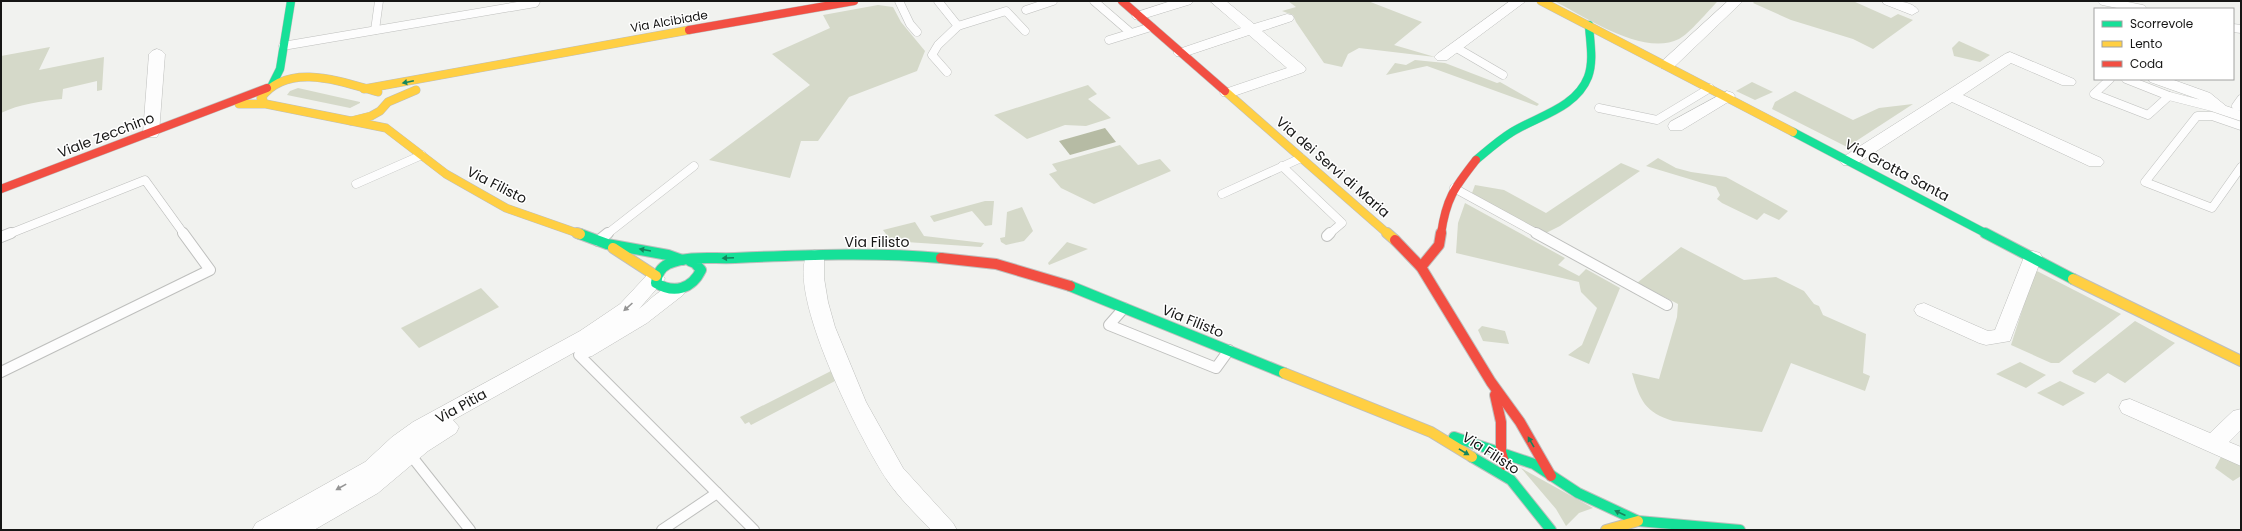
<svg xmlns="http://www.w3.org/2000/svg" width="2242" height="531" viewBox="0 0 2242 531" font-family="Poppins,sans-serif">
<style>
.green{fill:#d5d9c9}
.water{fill:#b6bba4}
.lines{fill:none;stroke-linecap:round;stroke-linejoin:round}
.lane-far1-casing{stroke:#bebfbd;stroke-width:9}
.lane-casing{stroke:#bebfbd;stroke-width:12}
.street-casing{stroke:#bebfbd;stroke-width:1}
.fast-far1-casing{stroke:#bebfbd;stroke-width:9}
.fast-casing{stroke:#bebfbd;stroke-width:12}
.slow-far1-casing{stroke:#bebfbd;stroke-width:9}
.slow-casing{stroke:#bebfbd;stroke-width:12}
.jam-far1-casing{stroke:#bebfbd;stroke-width:9}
.jam-casing{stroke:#bebfbd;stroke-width:12}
.lane-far1{stroke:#fdfdfd;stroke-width:8}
.lane{stroke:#fdfdfd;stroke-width:10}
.street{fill:#fdfdfd;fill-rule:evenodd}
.fast-far1{stroke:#16e098;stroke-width:8}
.fast{stroke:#16e098;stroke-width:10}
.slow-far1{stroke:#ffcf43;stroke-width:8}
.slow{stroke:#ffcf43;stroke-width:10}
.jam-far1{stroke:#f24e42;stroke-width:8}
.jam{stroke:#f24e42;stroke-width:10}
.oneway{fill:#16855d}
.oneway2{fill:#959595}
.labels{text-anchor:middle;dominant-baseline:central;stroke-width:3;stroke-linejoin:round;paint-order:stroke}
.far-street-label{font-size:12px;fill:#161615;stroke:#fff}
.street-label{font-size:14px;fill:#161615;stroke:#fff}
</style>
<rect width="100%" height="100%" fill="#f1f2ef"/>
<g class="green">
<path d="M1288,1H1368L1422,22L1394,45L1435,57L1359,48L1348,54L1342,67L1324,63L1296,22L1293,15L1282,11L1296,7Z"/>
<path d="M1554,1H1718C1709,10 1689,34 1679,39C1643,57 1586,17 1554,1Z"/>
<path d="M1755,1H1853L1891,18L1898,14L1913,20L1873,49L1853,39L1791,20L1753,3Z"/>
<path d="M878,5L893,7L901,22L925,51L917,71L849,97L818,141H801L790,178L709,160L810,85L772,54L830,28L823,15Z"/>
<path d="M1959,41L1990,55L1980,62L1954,56L1952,48Z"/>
<path d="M50,47L39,70L104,57L102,90L97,91V81L63,89L62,99C42,101 19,104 1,113V56Z"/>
<path d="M1415,60L1445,63L1497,83L1500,82L1539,104L1537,106L1427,66L1386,75L1395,63L1406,65Z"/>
<path d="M1752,82L1773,92L1755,100L1736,91Z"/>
<path d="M1088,85L1097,94L1088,99L1111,118L1086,126L1065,125L1027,139L994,115Z"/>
<path d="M298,88L360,102V103L350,108L287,95L290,91Z"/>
<path d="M1795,91L1853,120L1879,108L1913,104L1847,147L1772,109L1775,102Z"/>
<path d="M1120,145L1138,165L1160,159L1171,171L1094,204L1061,188L1049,174L1057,171L1052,164Z"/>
<path d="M1658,158L1676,168L1691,172L1726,177L1788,211L1779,220L1764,213L1757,220L1722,203L1717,199L1720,195L1716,187L1646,166Z"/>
<path d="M1621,163L1640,171L1560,226L1544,234L1472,193L1475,185L1504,190L1546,213Z"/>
<path d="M985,201H994L992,225L985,226L972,211L934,222L930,216Z"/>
<path d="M1465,203L1565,258L1558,265L1579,276L1586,269L1620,288L1589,364L1568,355L1582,345L1597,308L1581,292L1579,282L1456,253L1458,223Z"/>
<path d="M1022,207L1033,231L1024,241L1006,245L1001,242L1000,238L1005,237L1007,212Z"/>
<path d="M915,222L924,236L984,243L981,247L891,241L883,230Z"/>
<path d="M1067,242L1088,249L1049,265L1048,263Z"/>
<path d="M1681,247L1744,280L1776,277L1804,291L1814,304L1819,306L1823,315L1866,334L1863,373L1870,376L1865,391L1791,363L1762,432L1673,421C1645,412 1640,401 1632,373L1659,379L1677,317L1678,304L1637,283Z"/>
<path d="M2035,270L2121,314L2059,363H2051L2011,345Z"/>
<path d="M481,288L499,307L419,348L401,328Z"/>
<path d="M2135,321L2175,343L2125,383L2108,373L2095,383L2074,374L2072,371Z"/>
<path d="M1482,326L1505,331L1509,344L1483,341L1478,330Z"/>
<path d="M2020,362L2046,375L2026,388L1996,374Z"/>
<path d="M831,371L835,381L751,425L749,422L745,424L740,417Z"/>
<path d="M2060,381L2085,393L2063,406L2037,393Z"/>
<path d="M2222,455L2241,464V476L2233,481L2215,468Z"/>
<path d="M1521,468L1593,508L1579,513L1566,526L1556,509Z"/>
</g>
<path class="water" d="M1105,128L1116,142L1070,155L1059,141Z"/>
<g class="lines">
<g class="lane-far1-casing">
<g id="lane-far1">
<path d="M899,1L910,24L917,32"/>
<path d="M938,1L958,26L938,45L932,55L947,72"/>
<path d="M1094,1L1131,33"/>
<path d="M2103,1L2142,9"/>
<path d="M1026,10L1053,1"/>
<path d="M958,26L1006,11L1025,31"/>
<path d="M2233,28L2241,29"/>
<path d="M375,30L379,1"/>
<path d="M1109,40L1151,27"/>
<path d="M283,46L535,3L536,1"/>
<path d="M1455,47L1503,75"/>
<path d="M2110,79L2094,94L2148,115L2169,96L2126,79"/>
<path d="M2169,96L2216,108"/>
<path d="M2241,99L2236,106L2241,107"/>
<path d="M1599,108L1657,120L1710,88"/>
<path d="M2241,126L2212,116H2197L2145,182L2212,208L2241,167"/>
<path d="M1282,166L1342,223L1329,234"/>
<path d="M356,184L422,155"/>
<path d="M1454,188L1538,234"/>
<path d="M1222,194L1301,158"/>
<path d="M9,234L145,180L184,234"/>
<path d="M607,234L694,166"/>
</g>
</g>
<g class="lane-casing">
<g id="lane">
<path d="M1536,233L1667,305"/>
<path d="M1327,236L1330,233"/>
<path d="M1,237L11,233"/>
<path d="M598,241L608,233"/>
<path d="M1124,308L1109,325L1216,368L1229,350"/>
<path d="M579,355L754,530"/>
<path d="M1,372L210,270L183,233"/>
<path d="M409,453L470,530"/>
<path d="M662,530L717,493"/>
</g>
</g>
<g class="street-casing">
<g id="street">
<path d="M1171,1H1193L1191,4L1139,20L1134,19L1132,16L1134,13Z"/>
<path d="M1210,1H1226L1254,24L1287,14L1292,15L1294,18L1292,21L1262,31L1304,66L1306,69L1304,72L1234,96H1222L1220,93L1222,90L1287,68L1249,35L1186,56H1176L1173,53L1176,50L1241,28Z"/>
<path d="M1510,1H1526L1447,60H1437L1434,57L1437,54Z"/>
<path d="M1728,1H1743L1673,68H1661L1659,65L1661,62Z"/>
<path d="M1882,1C1894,1 1912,0 1919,11L1912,15L1884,4Z"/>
<path d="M157,49L162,51L165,54L159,133L157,137H145L143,133L149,54L152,51Z"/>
<path d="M2010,52L2074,79L2076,82L2074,85H2062L2011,63L1963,95L2101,158L2104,162L2101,166H2089L1952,102L1855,165H1843L1840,161L1843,157L2005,54Z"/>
<path d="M2148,79H2171L2210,93L2226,106L2241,111V121L2214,112L2198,99L2150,82Z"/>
<path d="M1727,91L1733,93L1735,96L1733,99L1682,130H1670L1668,126L1670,122Z"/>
<path d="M815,250L822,252L824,256V278L828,302L835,327L866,402L903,468L953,523L957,530H931C916,514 899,498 887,480C862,443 784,291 808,252Z"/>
<path d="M2033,251L2040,253L2042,257L2010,341L1986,345L1979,343L1917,315L1914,310L1917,305L1924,303L1988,331L1995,330L2024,257L2026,253Z"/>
<path d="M655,272L662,274L665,279L639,309C651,299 667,281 683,285L686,290L683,295L647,323L592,356L585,358L578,356L575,352L453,420L459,427L456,433L428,451L378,493L314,530H252L256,523L365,462L392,437L413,422L580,331L620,304L648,274Z"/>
<path d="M2130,399L2210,433L2233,411L2241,409V430L2229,442L2241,447V466L2122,413L2119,407L2122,401Z"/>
</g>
</g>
<g class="fast-far1-casing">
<g id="fast-far1">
<path d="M272,85L280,69L291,1"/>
<path d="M1793,132L1987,234"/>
<path d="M1476,160C1488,150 1499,140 1512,132C1538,116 1576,108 1588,77C1594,61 1590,42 1589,25"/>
</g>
</g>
<g class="fast-casing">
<g id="fast">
<path d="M1985,233L2073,279"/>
<path d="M580,234L607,244L668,255L682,260"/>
<path d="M690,261L695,263L701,270C692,289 674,294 656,283C657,274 660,268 668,264C689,255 713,259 735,258C803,255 873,252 941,258"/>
<path d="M1070,286L1284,373"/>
<path d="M1454,437L1534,464L1578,493L1638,521L1740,530"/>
<path d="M1472,457L1511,480L1551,530"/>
</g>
</g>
<g class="slow-far1-casing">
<g id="slow-far1">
<path d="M1541,1L1793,132"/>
<path d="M364,89L689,30"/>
<path d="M1225,91L1388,234"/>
<path d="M263,100L261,98C288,61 342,82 378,92"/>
<path d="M239,104H266L351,121L371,116L380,111L388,102L416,90"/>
<path d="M351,121L386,128L446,174L506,208L580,234"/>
</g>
</g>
<g class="slow-casing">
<g id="slow">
<path d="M577,233L580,234"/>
<path d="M1387,233L1395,240"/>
<path d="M613,248L656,276"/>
<path d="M2073,279L2241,361"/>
<path d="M1284,373L1431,432L1472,457"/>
<path d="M1606,530L1638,521"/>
</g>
</g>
<g class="jam-far1-casing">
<g id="jam-far1">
<path d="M1122,1L1225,91"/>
<path d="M689,30L854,1"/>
<path d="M1,189L267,88"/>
<path d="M1441,234C1446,199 1454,188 1476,160"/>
</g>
</g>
<g class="jam-casing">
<g id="jam">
<path d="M1395,240L1421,267L1491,382L1520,422L1551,476"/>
<path d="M941,258L996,264L1070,286"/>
<path d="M1421,267L1439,245L1441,233"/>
<path d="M1495,395L1501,422V452L1505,465"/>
</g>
</g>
<use href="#lane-far1" class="lane-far1"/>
<use href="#lane" class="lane"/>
<use href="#street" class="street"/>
<use href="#fast-far1" class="fast-far1"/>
<use href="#fast" class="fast"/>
<use href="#slow-far1" class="slow-far1"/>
<use href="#slow" class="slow"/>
<use href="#jam-far1" class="jam-far1"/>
<use href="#jam" class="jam"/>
</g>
<defs><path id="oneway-solid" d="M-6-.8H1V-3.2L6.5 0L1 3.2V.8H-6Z"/></defs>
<g class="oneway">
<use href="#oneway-solid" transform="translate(408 82) rotate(168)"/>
<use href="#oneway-solid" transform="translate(645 250) rotate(-170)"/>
<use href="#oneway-solid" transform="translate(728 258) rotate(178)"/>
<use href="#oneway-solid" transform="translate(1531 442) rotate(-120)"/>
<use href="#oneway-solid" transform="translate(1464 452) rotate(31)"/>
<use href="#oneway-solid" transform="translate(1620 513) rotate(-156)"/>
</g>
<g class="oneway2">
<use href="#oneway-solid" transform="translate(628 307) rotate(138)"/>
<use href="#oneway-solid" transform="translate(341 487) rotate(151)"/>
</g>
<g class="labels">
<g class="far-street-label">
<text transform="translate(669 21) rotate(-10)">Via Alcibiade</text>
</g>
<g class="street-label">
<text transform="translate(106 135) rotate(-21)">Viale Zecchino</text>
<text transform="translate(1333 167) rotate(41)">Via dei Servi di Maria</text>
<text transform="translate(1897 170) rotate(28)">Via Grotta Santa</text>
<text transform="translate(497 185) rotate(27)">Via Filisto</text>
<text x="877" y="242">Via Filisto</text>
<text transform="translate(1193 321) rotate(22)">Via Filisto</text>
<text transform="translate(461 406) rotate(-29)">Via Pitia</text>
<text transform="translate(1491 453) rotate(33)">Via Filisto</text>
</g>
</g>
<rect width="2242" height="531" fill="none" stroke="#161615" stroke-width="4"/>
<rect x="2094" y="8" width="140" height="72" fill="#ffffff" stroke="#a2a2a1"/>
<rect x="2102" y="21" width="20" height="6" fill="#16e098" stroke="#a2a2a1"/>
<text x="2130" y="28" font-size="12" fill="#161615">Scorrevole</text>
<rect x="2102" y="41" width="20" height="6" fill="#ffcf43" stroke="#a2a2a1"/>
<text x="2130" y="48" font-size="12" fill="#161615">Lento</text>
<rect x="2102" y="61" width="20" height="6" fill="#f24e42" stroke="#a2a2a1"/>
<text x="2130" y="68" font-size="12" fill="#161615">Coda</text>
</svg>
